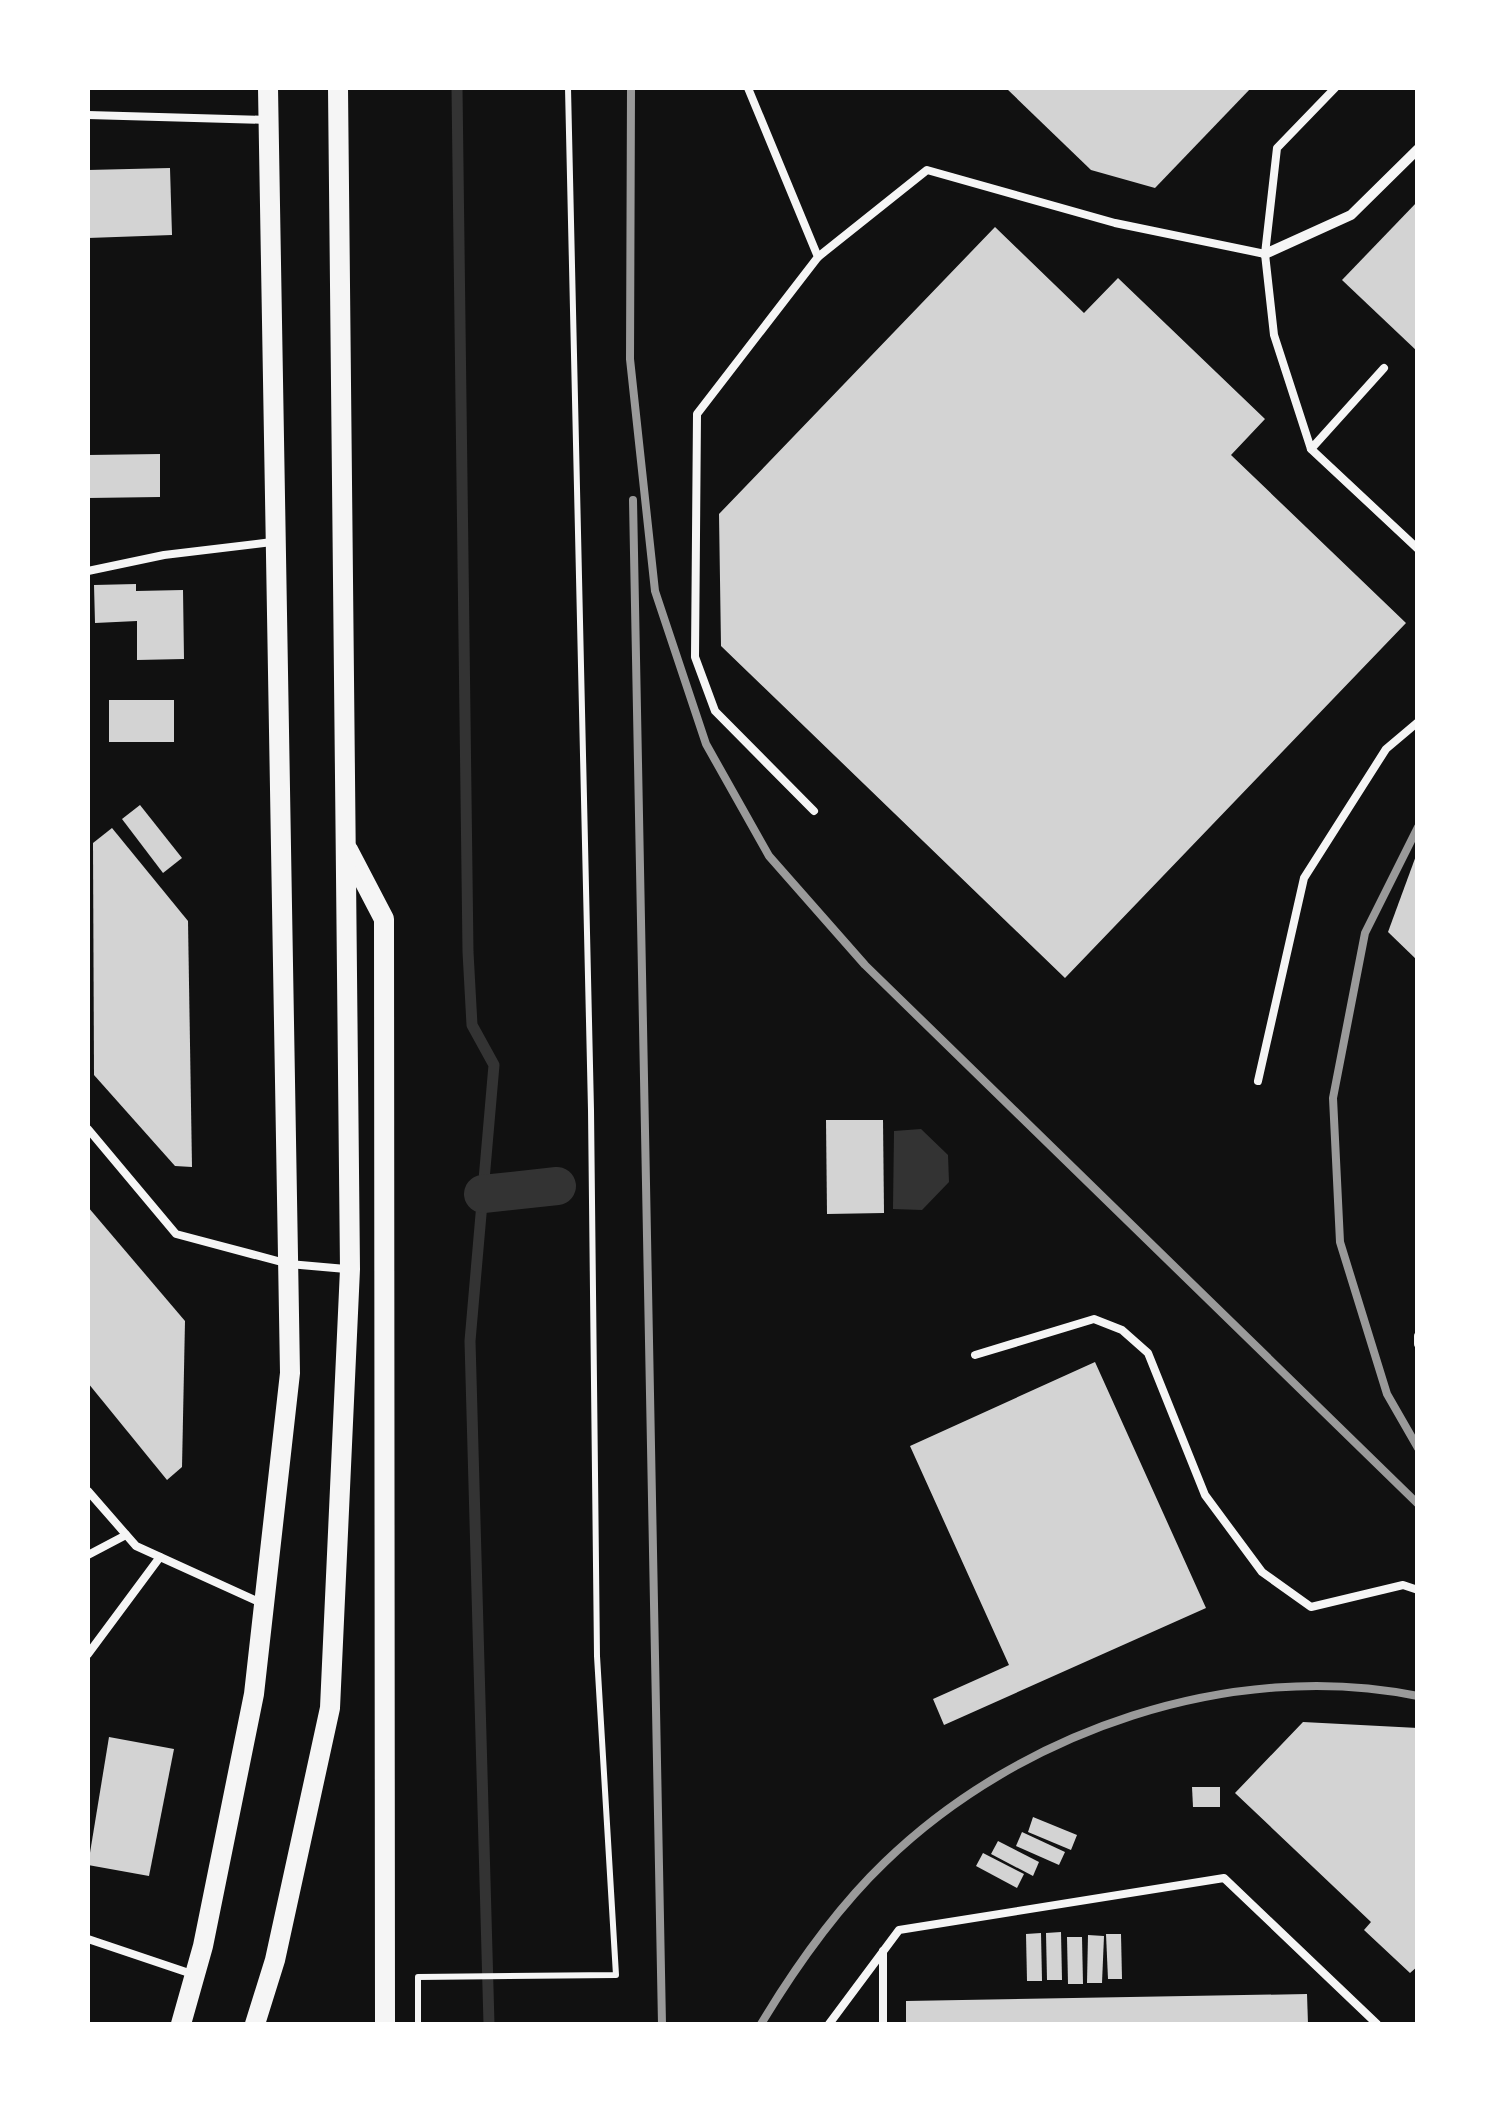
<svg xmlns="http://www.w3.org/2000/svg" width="1505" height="2112" viewBox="0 0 1505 2112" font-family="'Roboto Serif',serif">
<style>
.water{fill:#333}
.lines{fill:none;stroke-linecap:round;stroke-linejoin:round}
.stream{stroke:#333;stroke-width:11}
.canal{stroke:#333;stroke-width:38}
.building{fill:#d3d3d3}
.path{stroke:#f5f5f5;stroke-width:6}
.service{stroke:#f5f5f5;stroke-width:8}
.minor{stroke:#f5f5f5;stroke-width:10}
.secondary{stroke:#f5f5f5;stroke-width:20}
.rail{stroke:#9a9a9a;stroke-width:8}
</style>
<rect width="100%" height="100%" fill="#111"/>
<path class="water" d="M921,1129L948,1155L949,1182L922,1210L893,1209L894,1131Z"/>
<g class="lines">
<path class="stream" d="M457,88L468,952L472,1025L494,1065L470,1341L489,2024"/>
<path class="canal" d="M483,1194L557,1186"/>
</g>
<g class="building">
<path d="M1006,88H1251L1155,188L1091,170Z"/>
<path d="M170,168L172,235L88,238V170Z"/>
<path d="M1418,201V352L1342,280Z"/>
<path d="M995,227L1084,313L1118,278L1265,419L1231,455L1406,623L1065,978L721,646L719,514Z"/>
<path d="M160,454V497L88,498V455Z"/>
<path d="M136,584V591L183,590L184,659L137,660V621L95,623L94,585Z"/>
<rect x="109" y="700" width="65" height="42"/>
<path d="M140,805L182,858L163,873L122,819Z"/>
<path d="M112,828L188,921L192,1167L175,1166L94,1075L93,843Z"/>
<path d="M1417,853H1418V961L1388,932Z"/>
<path d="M826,1120H883L884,1213L827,1214Z"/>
<path d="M88,1207L185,1321L182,1467L167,1480L88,1383Z"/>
<path d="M1095,1362L1206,1608L944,1725L933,1699L1009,1665L910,1446Z"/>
<path d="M1303,1722L1418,1728V1966L1410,1973L1364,1930L1371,1922L1235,1793Z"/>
<path d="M109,1737L174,1749L149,1876L88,1865Z"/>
<path d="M1192,1787H1220V1807H1193Z"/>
<path d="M1033,1817L1077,1835L1071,1850L1028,1832Z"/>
<path d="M1022,1832L1065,1852L1059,1865L1016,1846Z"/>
<path d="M998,1841L1039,1862L1033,1876L991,1854Z"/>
<path d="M983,1853L1024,1874L1017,1888L976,1866Z"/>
<path d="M1061,1932L1062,1980H1047L1046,1933Z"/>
<path d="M1041,1933L1042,1981H1027L1026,1934Z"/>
<path d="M1106,1934H1121L1122,1979H1108Z"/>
<path d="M1088,1935L1104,1936L1102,1983H1087Z"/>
<path d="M1067,1937H1082L1083,1984H1068Z"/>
<path d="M1307,1994L1308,2024H906V2001Z"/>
</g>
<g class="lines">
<path class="path" d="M418,2024V1977L616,1975L597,1656L591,1110L568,88"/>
<g class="service">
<path d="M748,88L818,257L697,414L695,657L715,711L814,811"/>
<path d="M1335,88L1277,148L1265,254L1274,335L1311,449L1384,368"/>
<path d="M88,115L268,120"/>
<path d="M818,257L927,170L1115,223L1265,254"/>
<path d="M1311,449L1418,549"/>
<path d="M88,571L164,555L272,542"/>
<path d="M1258,1081L1304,878L1386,749L1418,722"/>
<path d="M88,1129L176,1234L289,1264L346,1269"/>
<path d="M1418,1336V1344"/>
<path d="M975,1355L1094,1319L1122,1330L1148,1353L1205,1495L1262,1572L1311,1607L1403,1585L1418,1590"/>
<path d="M88,1491L136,1546L261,1603"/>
<path d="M88,1555L126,1535"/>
<path d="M88,1654L160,1557"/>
<path d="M88,1939L192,1974"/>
<path d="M829,2024L899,1930L1224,1878L1377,2024"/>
<path d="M883,2024V1951"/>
</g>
<path class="minor" d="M1265,254L1351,215L1418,149"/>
<g class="secondary">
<path d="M348,850L384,919L385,2024"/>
<path d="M181,2024L203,1946L254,1694L290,1373L268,88"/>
<path d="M255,2024L275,1960L330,1708L350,1269L338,88"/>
</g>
<g class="rail">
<path d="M631,88L630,359L655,591L706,744L769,856L865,965L1418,1504"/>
<path d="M633,500L662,2024"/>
<path d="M1418,827L1365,933L1333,1098L1340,1242L1387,1394L1418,1448"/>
<path d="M761,2024C796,1966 836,1909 885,1862C1020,1731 1232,1658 1418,1696"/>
</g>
</g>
<rect width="1505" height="2112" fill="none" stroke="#ffffff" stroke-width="180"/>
</svg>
